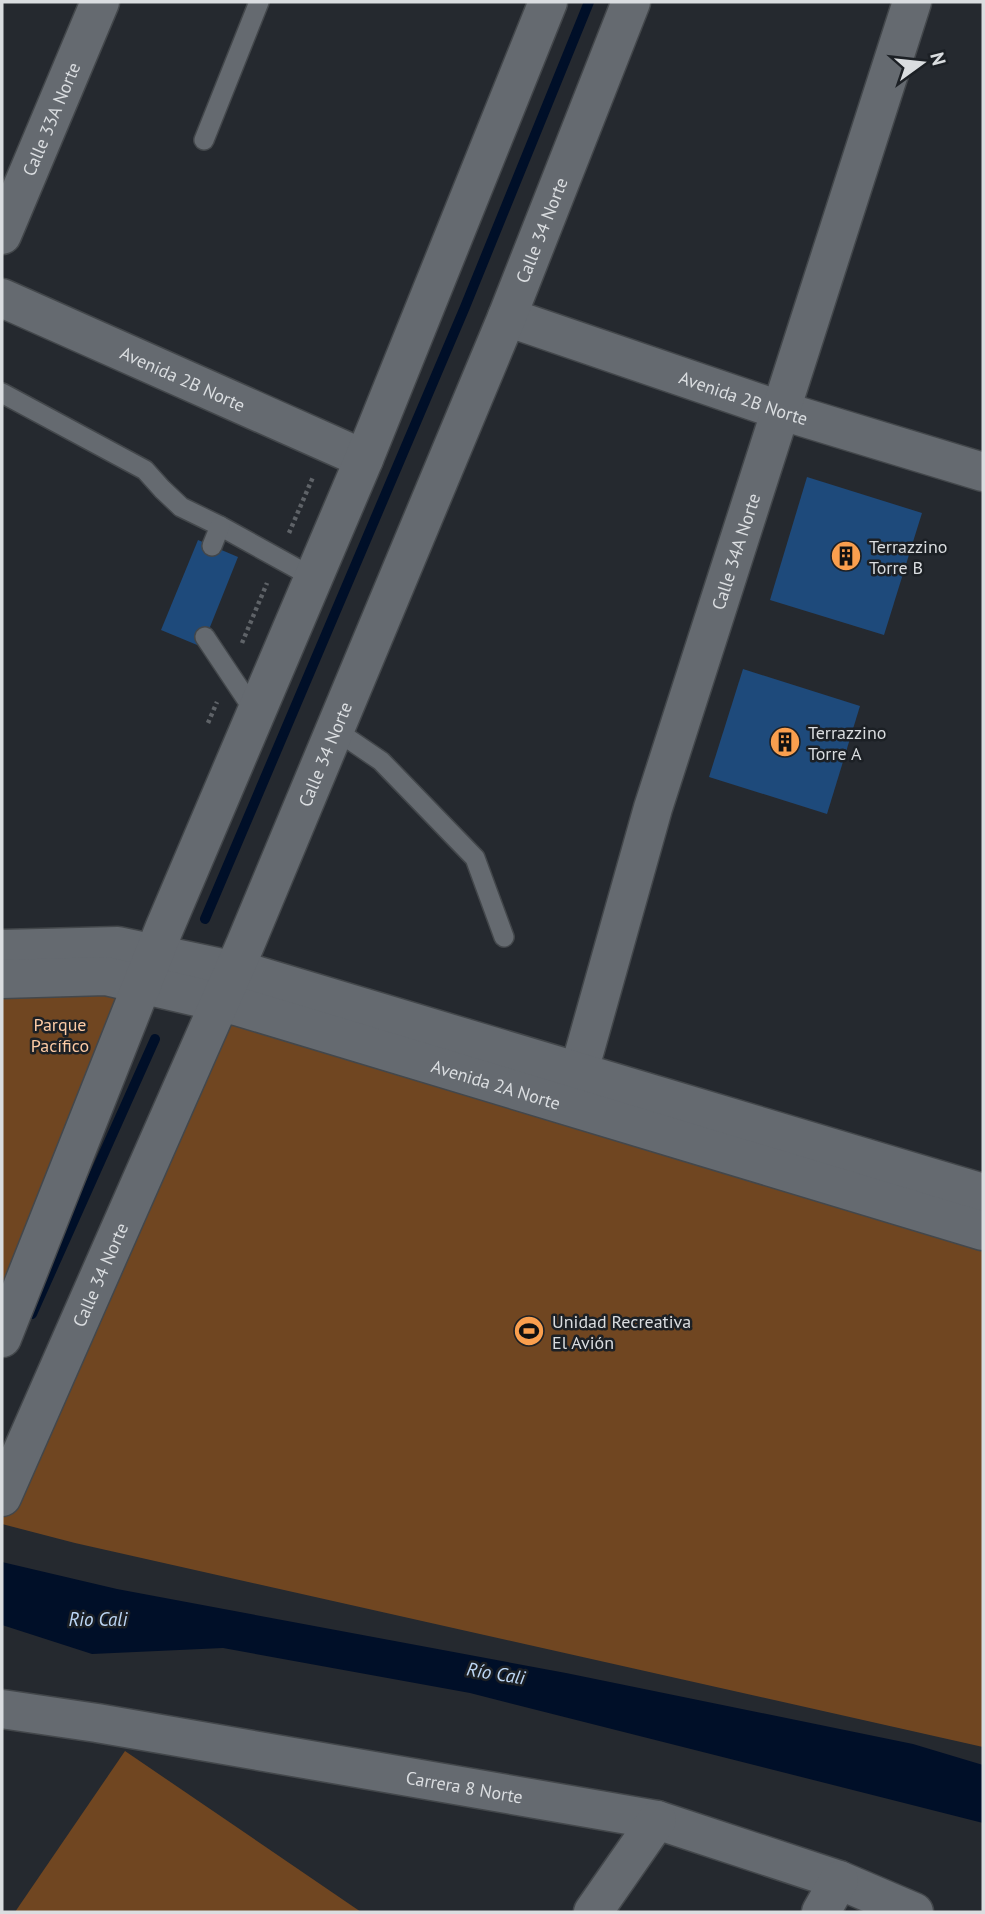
<svg xmlns="http://www.w3.org/2000/svg" width="985" height="1914" viewBox="0 0 985 1914" font-family="'PT Sans',sans-serif">
<style>
.green{fill:#704621}
.water{fill:#000f28}
.lines{fill:none;stroke-linecap:round;stroke-linejoin:round}
.stream{stroke:#000f28;stroke-width:10}
.building{fill:#1e4a7b}
.lane-casing{stroke:#43474b;stroke-width:22}
.street-casing{stroke:#43474b;stroke-width:41}
.secondary-casing{stroke:#43474b;stroke-width:41}
.path{stroke:#5f6368;stroke-width:4.5;stroke-dasharray:3.5 3.5;stroke-linecap:butt}
.lane{stroke:#656a70;stroke-width:19}
.street{stroke:#656a70;stroke-width:38}
.secondary{stroke:#656a70;stroke-width:38}
.labels{text-anchor:middle;dominant-baseline:central;stroke-width:5;stroke-linejoin:round;paint-order:stroke}
.street-label{font-size:18px;fill:#dadde0;stroke:#1c2025}
.poi-label{font-size:18px;fill:#dadde0;stroke:#1c2025;text-anchor:start}
.park-label{font-size:18px;fill:#fdcba5;stroke:#1c2025}
.water-label{font-size:19px;font-style:italic;fill:#bcd6f4;stroke:#1c2025}
</style>
<rect width="100%" height="100%" fill="#25292f"/>
<g class="green">
<path d="M2,979L142,985L2,1338Z"/>
<path d="M219,1002L983,1231V1747L75,1543L2,1524V1497Z"/>
<path d="M125,1751L361,1912H15Z"/>
</g>
<path class="water" d="M2,1562L117,1589L566,1673L913,1744L983,1765V1823L470,1693L223,1648L92,1654L2,1625Z"/>
<g class="lines">
<g class="stream">
<path d="M205,919L465,307L589,2"/>
<path d="M32,1314L155,1039"/>
</g>
</g>
<g class="building">
<path d="M807,477L922,513L884,635L770,600Z"/>
<path d="M198,540L238,557L202,647L161,630Z"/>
<path d="M743,669L860,706L827,814L709,777Z"/>
</g>
<g class="lines">
<g class="lane-casing">
<g id="lane">
<path d="M204,140L259,2"/>
<path d="M2,393L145,470L162,489L181,507L220,526L314,578"/>
<path d="M212,546L220,526"/>
<path d="M205,637L257,715"/>
<path d="M334,729L381,761L475,858L504,937"/>
</g>
</g>
<g class="street-casing">
<g id="street">
<path id="s1" d="M2,235L100,2"/>
<path id="s2" d="M2,298L364,459"/>
<path id="s3" d="M507,317L779,410L983,472"/>
<path id="s4" d="M570,1103L653,808L912,2"/>
<path id="s5" d="M2,1709L97,1723L657,1820L839,1880L914,1912"/>
<path d="M593,1912L657,1820"/>
<path d="M821,1912L839,1880"/>
</g>
</g>
<g class="secondary-casing">
<g id="secondary">
<path d="M2,949L118,946L255,975L983,1193"/>
<path id="s6" d="M2,979L106,976L240,1007L983,1231"/>
<path d="M2,1338L164,929L364,459L548,2"/>
<path id="s7" d="M2,1497L245,945L507,317L631,2"/>
</g>
</g>
<g class="path">
<path d="M289,533L313,477"/>
<path d="M242,643L267,583"/>
<path d="M208,723L217,702"/>
</g>
<use href="#lane" class="lane"/>
<use href="#street" class="street"/>
<use href="#secondary" class="secondary"/>
</g>
<defs>
<g id="building-disc" transform="scale(1.575)"><circle r="9.5" fill="#fa9f4e" stroke="#1c2025"/><path d="M-4-6H4V6H1V3H-1V6H-4ZM-2.5-4.3h1.7v1.8h-1.7ZM.8-4.3h1.7v1.8H.8ZM-2.5-1h1.7V.8h-1.7ZM.8-1h1.7V.8H.8Z" fill="#111"/></g>
<g id="stadium-disc" transform="scale(1.575)"><circle r="9.5" fill="#fa9f4e" stroke="#1c2025"/><path d="M0-5a6.5 5 0 1 0 0 10a6.5 5 0 1 0 0-10ZM-3.5-1.8h7v3.6h-7Z" fill="#111"/></g>
</defs>
<g fill-rule="evenodd">
<use href="#building-disc" x="846" y="556"/>
<use href="#building-disc" x="785" y="742"/>
<use href="#stadium-disc" x="529" y="1331"/>
</g>
<g class="labels">
<g class="street-label">
<text stroke="none"><textPath href="#s1" startOffset="126">Calle 33A Norte</textPath></text>
<text stroke="none"><textPath href="#s7" startOffset="1377">Calle 34 Norte</textPath></text>
<text stroke="none"><textPath href="#s2" startOffset="198">Avenida 2B Norte</textPath></text>
<text stroke="none"><textPath href="#s3" startOffset="250">Avenida 2B Norte</textPath></text>
<text stroke="none"><textPath href="#s4" startOffset="576">Calle 34A Norte</textPath></text>
<text stroke="none"><textPath href="#s7" startOffset="810">Calle 34 Norte</textPath></text>
<text stroke="none"><textPath href="#s6" startOffset="509">Avenida 2A Norte</textPath></text>
<text stroke="none"><textPath href="#s7" startOffset="243">Calle 34 Norte</textPath></text>
<text stroke="none"><textPath href="#s5" startOffset="469">Carrera 8 Norte</textPath></text>
</g>
<g class="poi-label">
<text x="869" y="546">Terrazzino<tspan x="869" dy="21">Torre B</tspan></text>
<text x="808" y="732">Terrazzino<tspan x="808" dy="21">Torre A</tspan></text>
<text x="552" y="1321">Unidad Recreativa<tspan x="552" dy="21">El Avión</tspan></text>
</g>
<g class="park-label">
<text x="60" y="1024">Parque<tspan x="60" dy="21">Pacífico</tspan></text>
</g>
<g class="water-label">
<text x="98" y="1619">Rio Cali</text>
<text transform="translate(496 1673) rotate(9)">Río Cali</text>
</g>
</g>
<rect width="985" height="1914" fill="none" stroke="#dadde0" stroke-width="7"/>
<g transform="translate(922 63) rotate(75)" stroke="#1c2025" stroke-width="5" paint-order="stroke">
<path d="M0-5L12 26L0 18L-12 26Z" fill="#dadde0"/>
<text y="-10" font-size="19" font-weight="bold" text-anchor="middle" fill="#dadde0">N</text>
</g>
</svg>
